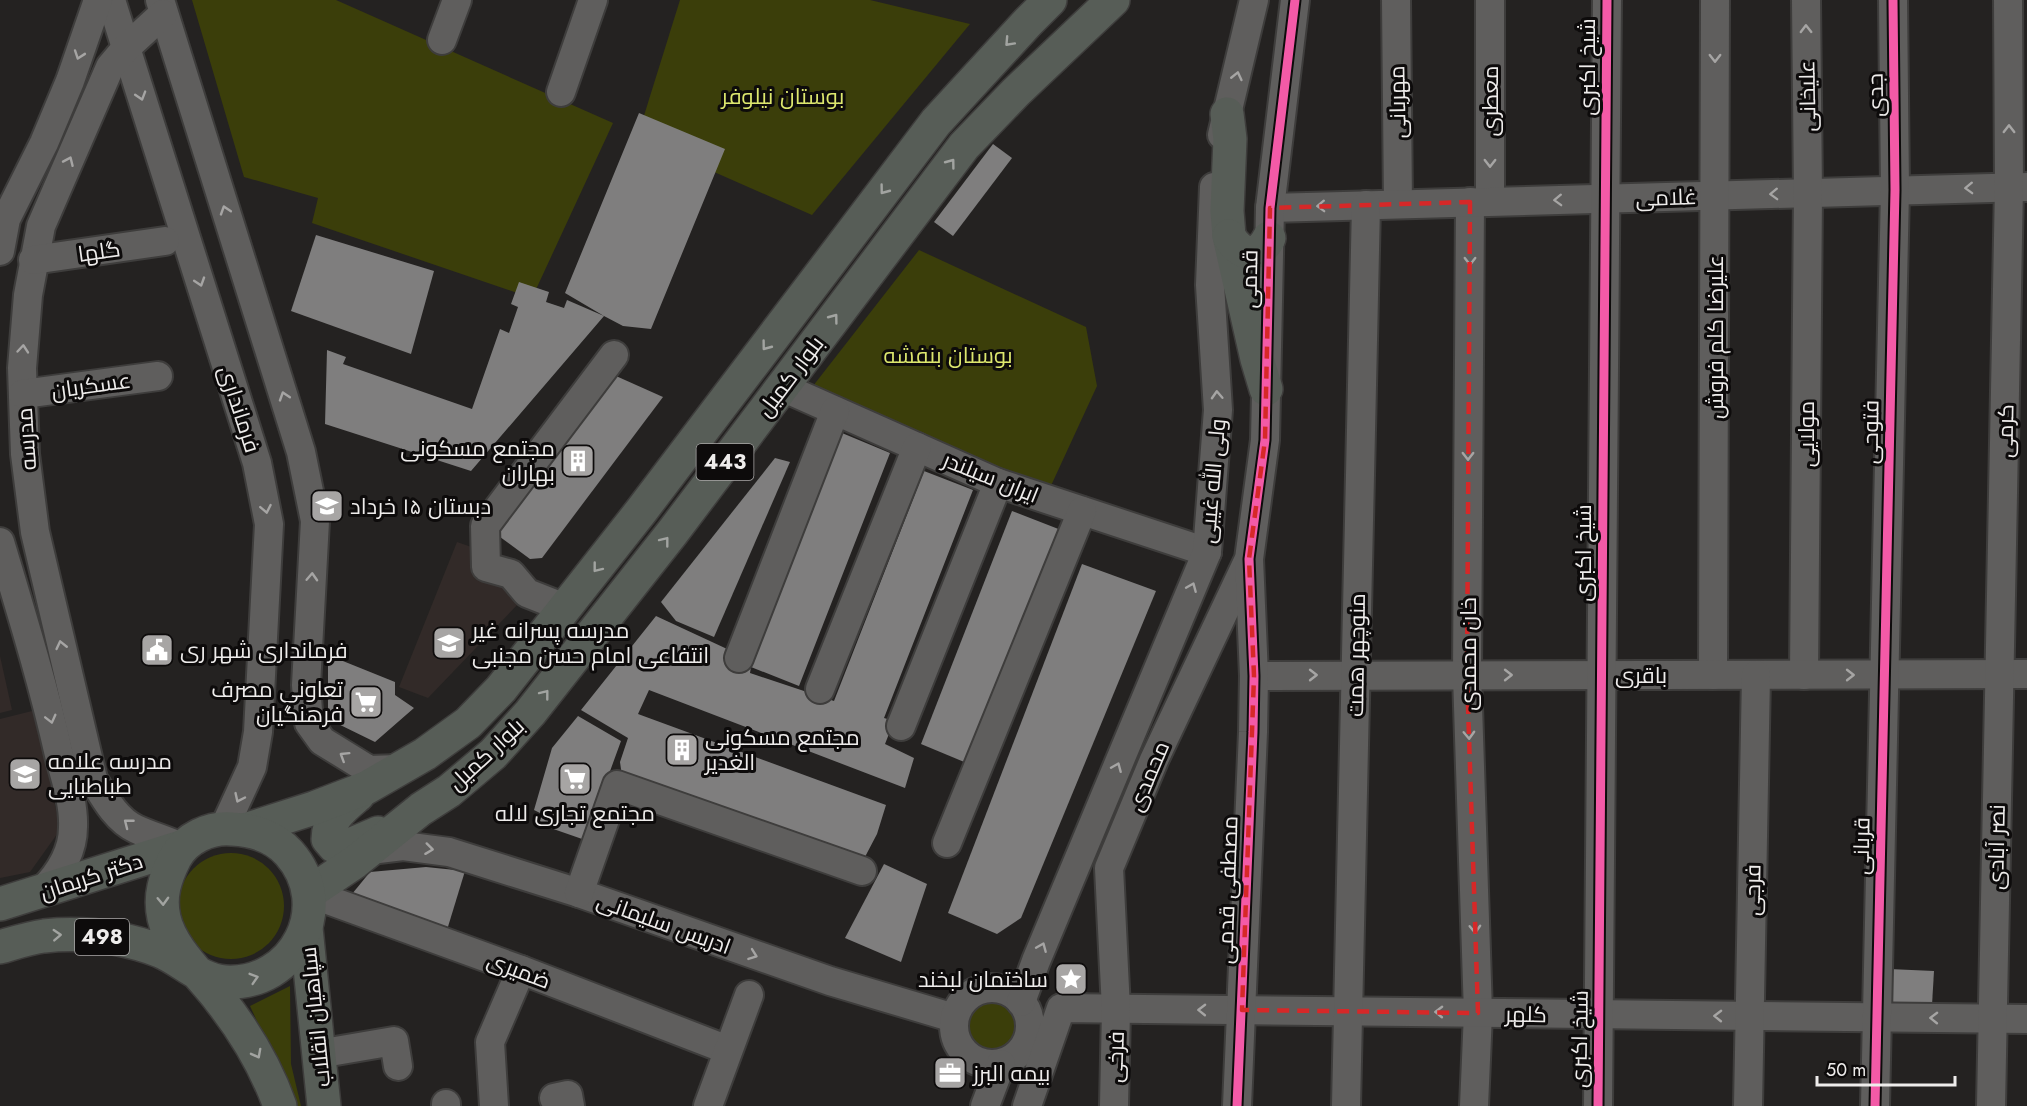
<svg xmlns="http://www.w3.org/2000/svg" width="2027" height="1106" viewBox="0 0 2027 1106" font-family="Jost,Cairo,sans-serif">
<style>
.built{fill:#322a28}
.green{fill:#3b3e0a}
.building{fill:#7f7e7e}
.lines{fill:none;stroke-linecap:round;stroke-linejoin:round}
.minor-casing{stroke:#3e3d3c;stroke-width:32}
.major-casing{stroke:#3e3d3c;stroke-width:36}
.minor{stroke:#5f5e5d;stroke-width:28}
.major{stroke:#575d57;stroke-width:33}
.cycleway-casing{stroke:#0d0b0b;stroke-width:13}
.cycleway{stroke:#f35aa7;stroke-width:9}
.oneway{stroke:#a6a5a4}
.oneway2{stroke:#a2a4a1}
.marked{fill:none;stroke:#d62828;stroke-width:4.5;stroke-dasharray:12 8;stroke-linejoin:round}
.labels{text-anchor:middle;dominant-baseline:central;stroke-width:6;stroke-linejoin:round;paint-order:stroke}
.shield{fill:#0d0b0b;stroke:#aaa8a8;stroke-width:1.5}
.shield-label{font-size:21px;font-weight:bold;fill:#eeeceb}
.street-label{font-size:22px;fill:#eeeceb;stroke:#0d0b0b}
.park-label{font-size:22px;fill:#dde76e;stroke:#0d0b0b}
.poi-label{font-size:22px;fill:#eeeceb;stroke:#0d0b0b;text-anchor:start}
</style>
<rect width="100%" height="100%" fill="#242221"/>
<g class="built">
<path d="M457,542L486,552L519,603L428,698L399,687Z"/>
<path d="M0,656L12,710L0,713Z"/>
<path d="M36,710L60,830L30,872L0,878V719Z"/>
</g>
<g class="green">
<path d="M192,0H336L613,123L532,298L312,223L318,198L244,177Z"/>
<path d="M680,0H870L970,24L812,215L637,138Z"/>
<path d="M919,250L1086,327L1097,386L1049,490L813,386Z"/>
<circle cx="231" cy="906" r="53"/>
<path d="M290,986L291,1064L301,1106H292L280,1071L250,1006Z"/>
<circle cx="993" cy="1027" r="27"/>
</g>
<g class="building">
<path d="M639,113L725,149L651,329L623,326L604,316L471,471L325,424L327,350L346,357L343,364L472,409L500,329L509,333L518,307L511,304L519,282L549,292L546,302L564,308L567,300L604,316L565,293Z"/>
<path d="M993,144L1012,158L953,236L934,222Z"/>
<path d="M316,235L434,271L411,354L291,311Z"/>
<path d="M616,376L663,397L542,558L530,559L485,526Z"/>
<path d="M842,433L890,453L799,686L751,667L750,673L834,701L924,471L973,490L884,718L894,721L885,744L914,758L905,788L649,690L638,714L886,805L877,834L856,874L624,791L620,762L628,738L581,710L656,616L753,661Z"/>
<path d="M775,458L790,462L714,637L676,621L661,602Z"/>
<path d="M1012,511L1061,530L969,764L921,744Z"/>
<path d="M1082,564L1156,591L1021,918L997,934L948,913Z"/>
<path d="M328,655L395,682V695L414,708L375,742L328,719Z"/>
<path d="M578,716L621,741L585,840L539,824L542,814L534,810L552,748Z"/>
<path d="M884,864L927,884L901,962L845,938Z"/>
<path d="M426,867L465,871L447,930L352,894L370,872Z"/>
<path d="M1889,969L1934,971L1932,1005L1887,1002Z"/>
</g>
<g class="lines">
<g class="minor-casing">
<g id="minor">
<path d="M111,0L257,463L269,524L258,732L252,767L224,828"/>
<path d="M160,0L301,452L315,521L306,685L309,723L322,741L369,770L399,769"/>
<path d="M1396,0L1398,204"/>
<path d="M1490,0V201"/>
<path d="M163,14L126,48L110,67L41,226L28,295L22,368L25,454L35,532L93,779C104,797 116,820 136,829C151,836 166,840 181,847"/>
<path d="M442,40L457,0"/>
<path d="M561,92L593,0"/>
<path d="M1222,135L1254,0"/>
<path d="M1470,202L1467,675L1478,1013L1474,1106"/>
<path d="M1270,208L2027,187"/>
<path d="M0,251L6,219L44,143L70,81L98,0"/>
<path d="M33,260L165,241"/>
<path d="M782,387L998,483L1207,552"/>
<path d="M23,394L158,376"/>
<path d="M0,542C21,612 43,683 59,755C65,778 74,803 73,827C73,852 59,874 42,891"/>
<path d="M565,608L527,593L511,574L486,567L485,526L614,355"/>
<path d="M739,658L835,411"/>
<path d="M1713,675L1715,0"/>
<path d="M1804,675L1808,193L1806,0"/>
<path d="M1254,676L2027,674"/>
<path d="M820,689L917,447"/>
<path d="M901,726L998,483"/>
<path d="M947,843L1082,511"/>
<path d="M370,850L403,846L449,852L579,893L830,981L954,1018"/>
<path d="M309,893L521,970L728,1050"/>
<path d="M579,893L617,785L862,871"/>
<circle cx="992" cy="1026" r="38"/>
<path d="M1021,1002L1036,961L1207,552L1218,410L1210,285L1214,187"/>
<path d="M318,1054L394,1041L398,1066"/>
<path d="M554,1098L568,1095L570,1106"/>
<path d="M446,1104V1106"/>
<path d="M494,1106L490,1042L521,970"/>
<path d="M708,1106L749,995"/>
<path d="M985,1106L1001,1064"/>
<path d="M1027,1106L1061,1008L2027,1019"/>
<path d="M1114,1106L1116,1009L1109,868L1154,760L1247,563"/>
<path d="M1237,1106L1253,732L1254,676L1249,559L1265,440L1270,208L1295,0"/>
<path d="M1346,1106L1366,205"/>
<path d="M1598,1106L1607,0"/>
<path d="M1748,1106L1756,675"/>
<path d="M1875,1106L1895,190L1893,0"/>
<path d="M1991,1106L2009,187L2008,0"/>
</g>
</g>
<g class="major-casing">
<g id="major">
<path d="M1227,114L1230,139L1227,211L1229,236L1257,359L1266,389"/>
<path d="M1229,236C1239,255 1258,260 1269,238"/>
<path d="M358,795C344,807 328,819 328,839L334,846L343,848L378,833"/>
<path d="M248,829L314,808L366,788L425,754L468,723L501,689L642,510L936,122L1028,22L1050,0"/>
<path d="M309,893L355,862L421,809L449,791L493,754L530,713L672,533L964,146L1016,92L1113,0"/>
<path d="M0,904L181,847"/>
<path d="M306,928L324,1106"/>
<path d="M0,947C14,943 29,938 44,936C83,932 123,937 160,951C182,960 199,980 225,982C295,986 336,906 289,853C275,837 253,830 232,829C210,827 186,838 175,858C165,878 159,896 164,918C171,949 202,976 220,1000C246,1033 266,1067 280,1106"/>
</g>
</g>
<use href="#minor" class="minor"/>
<use href="#major" class="major"/>
<g class="cycleway-casing">
<g id="cycleway">
<path d="M1237,1106L1253,732L1254,676L1249,559L1265,440L1270,208L1295,0"/>
<path d="M1598,1106L1607,0"/>
<path d="M1875,1106L1895,190L1893,0"/>
</g>
</g>
<use href="#cycleway" class="cycleway"/>
</g>
<defs><path id="oneway-chevron" d="M-2-3.5L2.5 0L-2 3.5" fill="none" stroke-width="1.6" stroke-linecap="round" stroke-linejoin="round" transform="scale(1.5)"/></defs>
<g class="oneway">
<use href="#oneway-chevron" transform="translate(1806 29) rotate(-91)"/>
<use href="#oneway-chevron" transform="translate(79 55) rotate(109)"/>
<use href="#oneway-chevron" transform="translate(1715 58) rotate(90)"/>
<use href="#oneway-chevron" transform="translate(1237 76) rotate(-77)"/>
<use href="#oneway-chevron" transform="translate(141 96) rotate(73)"/>
<use href="#oneway-chevron" transform="translate(2009 129) rotate(-90)"/>
<use href="#oneway-chevron" transform="translate(69 161) rotate(-66)"/>
<use href="#oneway-chevron" transform="translate(1490 163) rotate(90)"/>
<use href="#oneway-chevron" transform="translate(1969 188) rotate(178)"/>
<use href="#oneway-chevron" transform="translate(1774 194) rotate(178)"/>
<use href="#oneway-chevron" transform="translate(1558 200) rotate(178)"/>
<use href="#oneway-chevron" transform="translate(1321 206) rotate(178)"/>
<use href="#oneway-chevron" transform="translate(225 210) rotate(-108)"/>
<use href="#oneway-chevron" transform="translate(1470 261) rotate(90)"/>
<use href="#oneway-chevron" transform="translate(200 282) rotate(72)"/>
<use href="#oneway-chevron" transform="translate(23 349) rotate(-85)"/>
<use href="#oneway-chevron" transform="translate(1217 395) rotate(-93)"/>
<use href="#oneway-chevron" transform="translate(284 396) rotate(-108)"/>
<use href="#oneway-chevron" transform="translate(1468 456) rotate(90)"/>
<use href="#oneway-chevron" transform="translate(266 509) rotate(79)"/>
<use href="#oneway-chevron" transform="translate(312 577) rotate(-87)"/>
<use href="#oneway-chevron" transform="translate(1192 587) rotate(-67)"/>
<use href="#oneway-chevron" transform="translate(61 645) rotate(-103)"/>
<use href="#oneway-chevron" transform="translate(1313 675)"/>
<use href="#oneway-chevron" transform="translate(1508 675)"/>
<use href="#oneway-chevron" transform="translate(1850 675)"/>
<use href="#oneway-chevron" transform="translate(51 719) rotate(76)"/>
<use href="#oneway-chevron" transform="translate(1469 735) rotate(88)"/>
<use href="#oneway-chevron" transform="translate(344 756) rotate(-148)"/>
<use href="#oneway-chevron" transform="translate(1117 767) rotate(-67)"/>
<use href="#oneway-chevron" transform="translate(239 798) rotate(115)"/>
<use href="#oneway-chevron" transform="translate(128 823) rotate(-142)"/>
<use href="#oneway-chevron" transform="translate(429 849) rotate(7)"/>
<use href="#oneway-chevron" transform="translate(1475 929) rotate(88)"/>
<use href="#oneway-chevron" transform="translate(1042 947) rotate(-67)"/>
<use href="#oneway-chevron" transform="translate(753 955) rotate(20)"/>
<use href="#oneway-chevron" transform="translate(1202 1010) rotate(-179)"/>
<use href="#oneway-chevron" transform="translate(1439 1012) rotate(-179)"/>
<use href="#oneway-chevron" transform="translate(1718 1016) rotate(-179)"/>
<use href="#oneway-chevron" transform="translate(1934 1018) rotate(-179)"/>
</g>
<g class="oneway2">
<use href="#oneway-chevron" transform="translate(1009 42) rotate(133)"/>
<use href="#oneway-chevron" transform="translate(951 163) rotate(-53)"/>
<use href="#oneway-chevron" transform="translate(884 190) rotate(127)"/>
<use href="#oneway-chevron" transform="translate(834 318) rotate(-53)"/>
<use href="#oneway-chevron" transform="translate(766 346) rotate(127)"/>
<use href="#oneway-chevron" transform="translate(665 541) rotate(-52)"/>
<use href="#oneway-chevron" transform="translate(597 568) rotate(128)"/>
<use href="#oneway-chevron" transform="translate(545 694) rotate(-52)"/>
<use href="#oneway-chevron" transform="translate(163 901) rotate(88)"/>
<use href="#oneway-chevron" transform="translate(57 935) rotate(-3)"/>
<use href="#oneway-chevron" transform="translate(254 978) rotate(-17)"/>
<use href="#oneway-chevron" transform="translate(257 1054) rotate(62)"/>
</g>
<path class="marked" d="M1470,202L1467,675L1478,1013L1242,1010L1254,676L1249,559L1265,440L1270,208Z"/>
<defs>
<g id="building-square" transform="scale(1.725)"><rect x="-9" y="-9" width="18" height="18" rx="4" fill="#a7a5a4" stroke="#0d0b0b"/><path d="M-4-6H4V6H1V3H-1V6H-4ZM-2.5-4.3h1.7v1.8h-1.7ZM.8-4.3h1.7v1.8H.8ZM-2.5-1h1.7V.8h-1.7ZM.8-1h1.7V.8H.8Z" fill="#fff"/></g>
<g id="school-square" transform="scale(1.725)"><rect x="-9" y="-9" width="18" height="18" rx="4" fill="#a7a5a4" stroke="#0d0b0b"/><path d="M0-5L7-2L0 1L-7-2ZM-4 1L0 2.5L4 1V4Q0 6-4 4Z" fill="#fff"/></g>
<g id="civic-square" transform="scale(1.725)"><rect x="-9" y="-9" width="18" height="18" rx="4" fill="#a7a5a4" stroke="#0d0b0b"/><path d="M-.6-6.5H3V-4.5H.6V-3L4-1V1h2V6H-6V1h2V-1L-.6-3ZM-1.2 2.5V6h2.4V2.5Z" fill="#fff"/></g>
<g id="supermarket-square" transform="scale(1.725)"><rect x="-9" y="-9" width="18" height="18" rx="4" fill="#a7a5a4" stroke="#0d0b0b"/><path d="M-6-5.5h2.5l.6 2H6L4.5 2H-2.5L-4.4-4H-6ZM-1.5 3.2a1.3 1.3 0 1 0 .1 0ZM3 3.2a1.3 1.3 0 1 0 .1 0Z" fill="#fff"/></g>
<g id="sight-square" transform="scale(1.725)"><rect x="-9" y="-9" width="18" height="18" rx="4" fill="#a7a5a4" stroke="#0d0b0b"/><path d="M0-6L1.8-2.2L6-1.7L2.9 1.2L3.7 5.4L0 3.3L-3.7 5.4L-2.9 1.2L-6-1.7L-1.8-2.2Z" fill="#fff"/></g>
<g id="office-square" transform="scale(1.725)"><rect x="-9" y="-9" width="18" height="18" rx="4" fill="#a7a5a4" stroke="#0d0b0b"/><path d="M-6-3h4V-5.5h4V-3h4V5H-6ZM-1-4.5V-3h2v-1.5ZM-6 0V1H6V0Z" fill="#fff"/></g>
</defs>
<g fill-rule="evenodd">
<use href="#building-square" x="578" y="461"/>
<use href="#school-square" x="327" y="506"/>
<use href="#school-square" x="449" y="643"/>
<use href="#civic-square" x="157" y="650"/>
<use href="#supermarket-square" x="366" y="702"/>
<use href="#building-square" x="682" y="750"/>
<use href="#school-square" x="25" y="774"/>
<use href="#supermarket-square" x="575" y="779"/>
<use href="#sight-square" x="1071" y="979"/>
<use href="#office-square" x="950" y="1073"/>
</g>
<g class="labels">
<g class="shield">
<rect x="696.5" y="444" width="57" height="36" rx="4.5"/>
<rect x="75" y="919" width="54" height="36" rx="4.5"/>
</g>
<g class="shield-label">
<text x="725" y="462">443</text>
<text x="102" y="937">498</text>
</g>
<g class="street-label">
<text transform="translate(1587 67) rotate(-90)">شیخ اکبری</text>
<text transform="translate(1875 95) rotate(-91)">جدی</text>
<text transform="translate(1807 96) rotate(-91)">علیخانی</text>
<text transform="translate(1490 101) rotate(-90)">معطری</text>
<text transform="translate(1397 102) rotate(-91)">مهربانی</text>
<text transform="translate(1666 197) rotate(-2)">غلامی</text>
<text transform="translate(99 251) rotate(-8)">گلها</text>
<text transform="translate(1249 279) rotate(-89)">قدمی</text>
<text transform="translate(1715 337) rotate(-90)">علیرضا کلم فروش</text>
<text transform="translate(790 376) rotate(-53)">بلوار کمیل</text>
<text transform="translate(91 385) rotate(-8)">عسکریان</text>
<text transform="translate(240 409) rotate(72)">فرمانداری</text>
<text transform="translate(2005 431) rotate(-89)">کرمی</text>
<text transform="translate(1870 432) rotate(-89)">فتوحی</text>
<text transform="translate(1806 434) rotate(-90)">مولایی</text>
<text transform="translate(26 439) rotate(-94)">مدرسه</text>
<text transform="translate(991 477) rotate(22)">ایران سیلندر</text>
<text transform="translate(1212 481) rotate(-85)">ولی الله غیبی</text>
<text transform="translate(1583 553) rotate(-90)">شیخ اکبری</text>
<text transform="translate(1468 654) rotate(-90)">خان محمدی</text>
<text transform="translate(1356 655) rotate(-89)">منوچهر همت</text>
<text x="1641" y="675">باقری</text>
<text transform="translate(486 754) rotate(-43)">بلوار کمیل</text>
<text transform="translate(1148 776) rotate(-67)">محمدی</text>
<text transform="translate(1861 846) rotate(-89)">قربانی</text>
<text transform="translate(1996 847) rotate(-89)">نصر آبادی</text>
<text transform="translate(91 876) rotate(-18)">دکتر کریمان</text>
<text transform="translate(1227 890) rotate(-88)">مصطفی قدمی</text>
<text transform="translate(1752 890) rotate(-89)">فرجی</text>
<text transform="translate(664 923) rotate(20)">ادریس سلیمانی</text>
<text transform="translate(519 970) rotate(21)">ضمیری</text>
<text transform="translate(1526 1014) rotate(1)">کلهر</text>
<text transform="translate(315 1017) rotate(-96)">سپاهیان انقلاب</text>
<text transform="translate(1579 1039) rotate(-89)">شیخ اکبری</text>
<text transform="translate(1115 1057) rotate(-88)">فرخی</text>
</g>
<g class="park-label">
<text x="783" y="96">بوستان نیلوفر</text>
<text x="948" y="355">بوستان بنفشه</text>
</g>
<g class="poi-label">
<text x="555" y="448" text-anchor="end">مجتمع مسکونی<tspan x="555" dy="25">بهاران</tspan></text>
<text x="350" y="506">دبستان ۱۵ خرداد</text>
<text x="472" y="630">مدرسه پسرانه غیر<tspan x="472" dy="25">انتفاعی امام حسن مجنبی</tspan></text>
<text x="180" y="650">فرمانداری شهر ری</text>
<text x="343" y="689" text-anchor="end">تعاونی مصرف<tspan x="343" dy="25">فرهنگیان</tspan></text>
<text x="705" y="737">مجتمع مسکونی<tspan x="705" dy="25">الغدیر</tspan></text>
<text x="48" y="761">مدرسه علامه<tspan x="48" dy="25">طباطبایی</tspan></text>
<text x="575" y="813" text-anchor="middle">مجتمع تجاری لاله</text>
<text x="1048" y="979" text-anchor="end">ساختمان لبخند</text>
<text x="973" y="1073">بیمه البرز</text>
</g>
</g>
<path d="M1817 1076v9h138v-9" fill="none" stroke="#eeeceb" stroke-width="3"/>
<text x="1826" y="1076" font-size="18" fill="#eeeceb" stroke="#0d0b0b" stroke-width="4.5" paint-order="stroke">50 m</text>
</svg>
